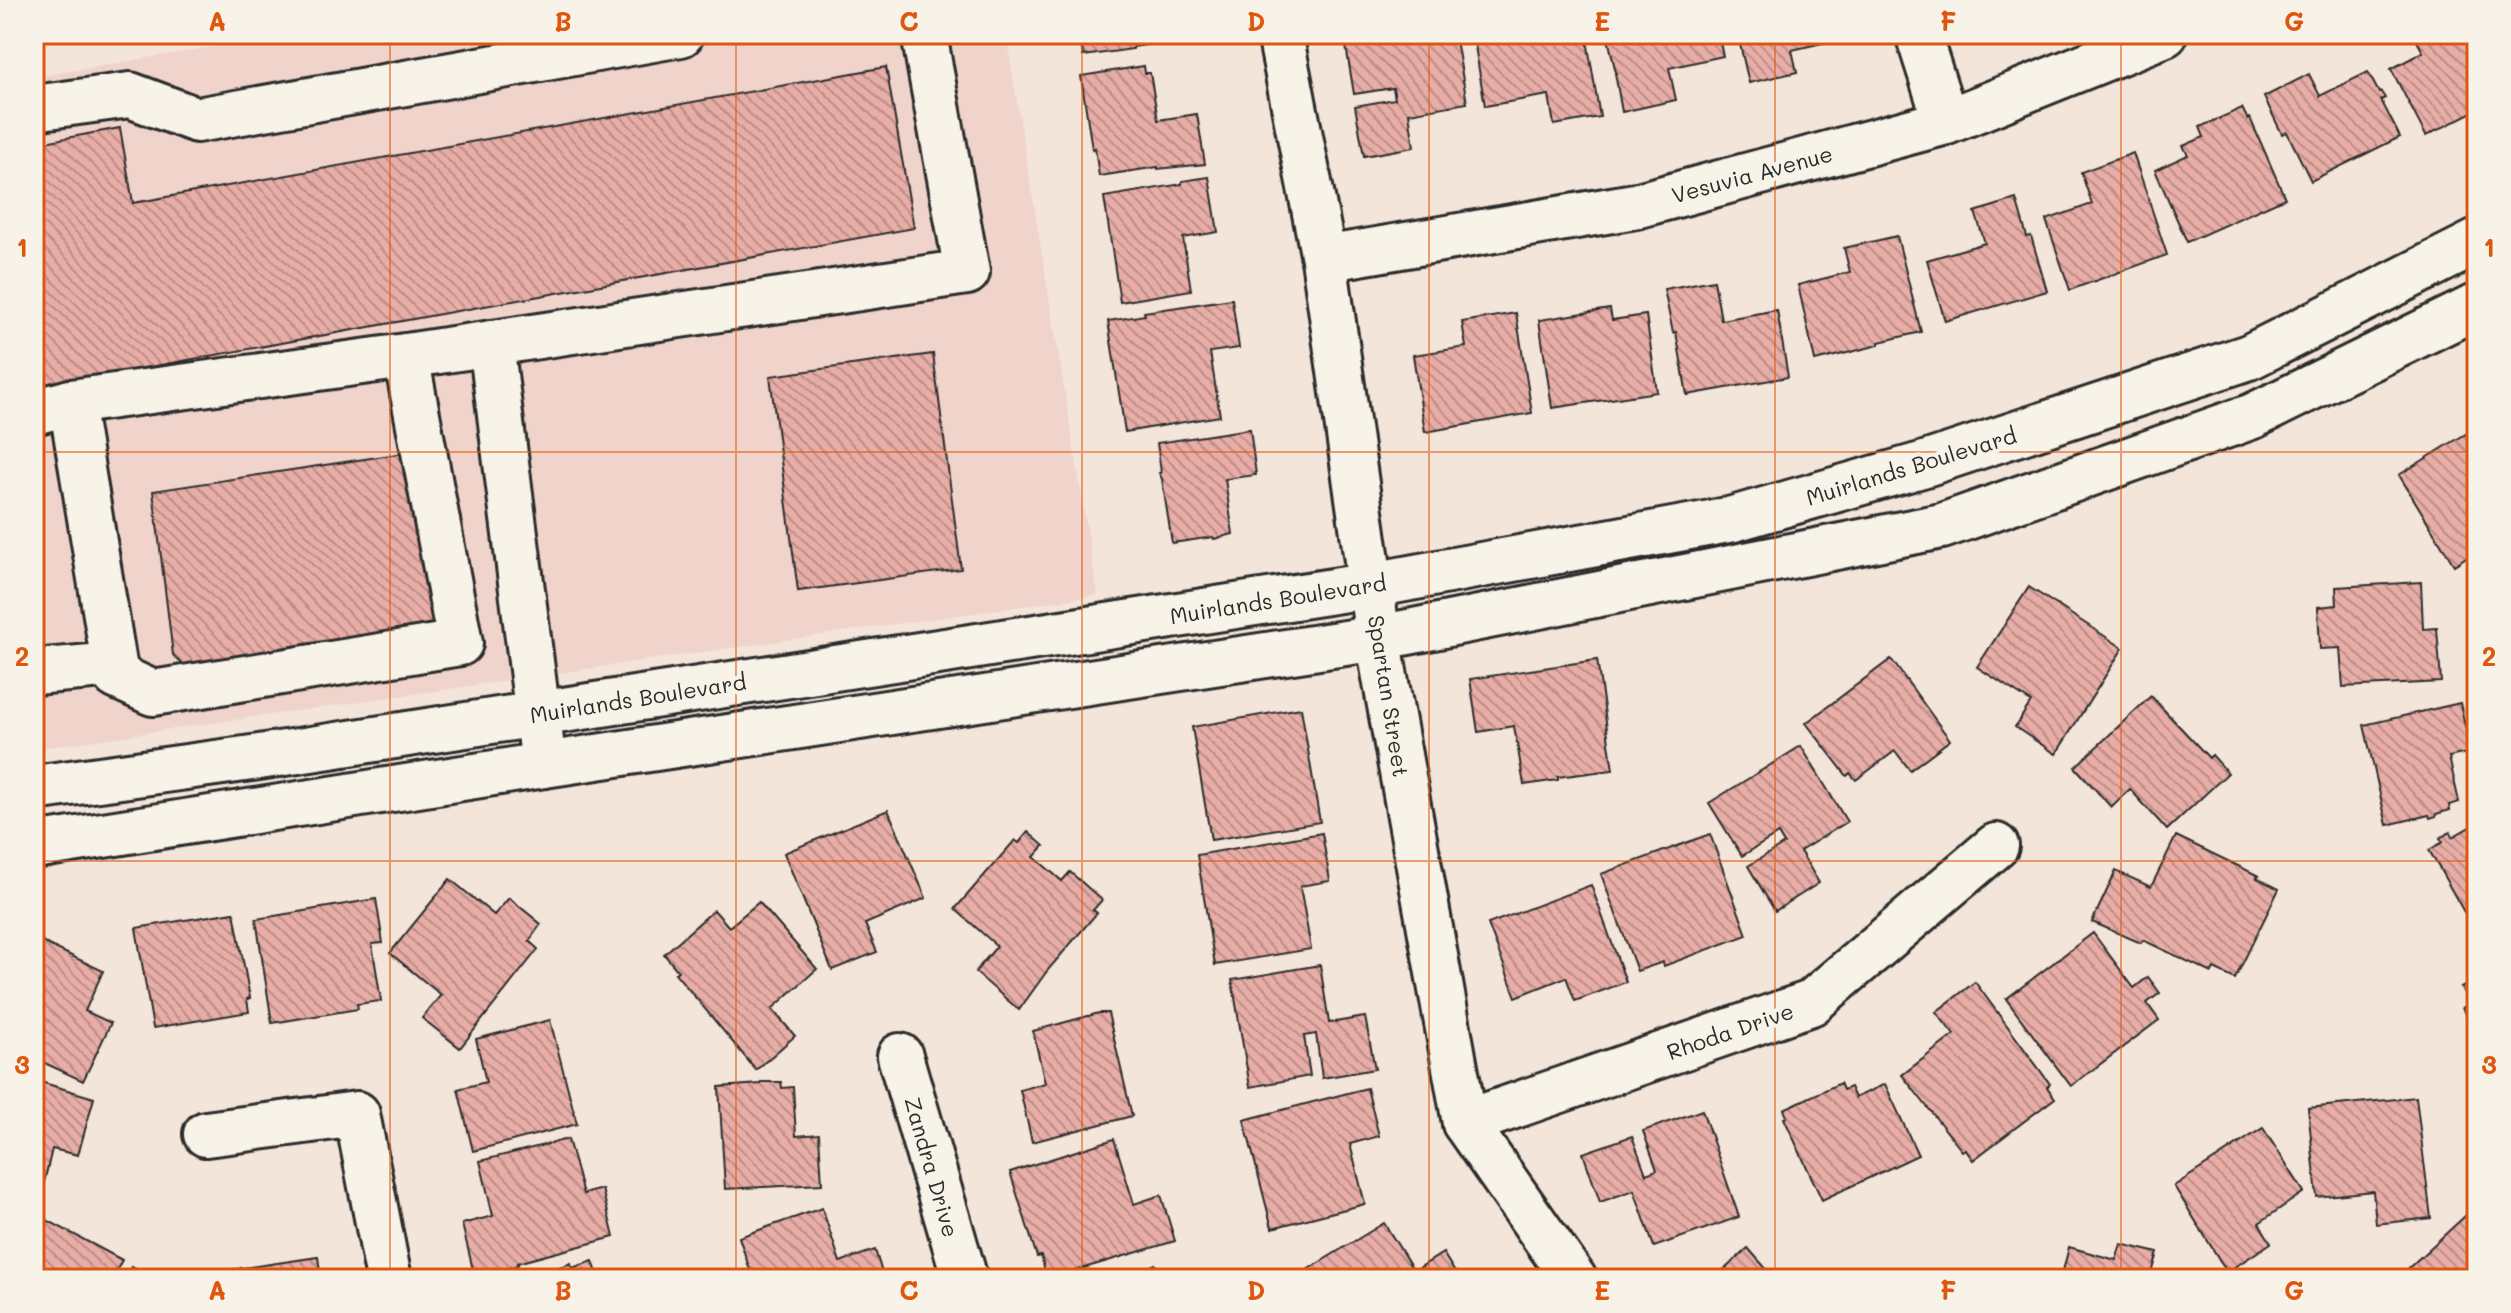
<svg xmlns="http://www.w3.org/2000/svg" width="2511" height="1313" viewBox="0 0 2511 1313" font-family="Mali,sans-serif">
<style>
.built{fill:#f0d4cb}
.building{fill:url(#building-back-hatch);stroke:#2b2b2b;stroke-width:2}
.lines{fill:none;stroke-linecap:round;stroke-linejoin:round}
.minor-casing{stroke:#2b2b2b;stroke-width:50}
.major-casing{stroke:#2b2b2b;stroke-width:50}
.minor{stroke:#f7f3e8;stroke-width:44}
.major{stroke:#f7f3e8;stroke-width:44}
.grid{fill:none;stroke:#df570e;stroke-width:2;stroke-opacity:0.55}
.labels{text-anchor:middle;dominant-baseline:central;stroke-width:8;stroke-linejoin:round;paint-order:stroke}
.street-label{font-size:22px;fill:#2b2b2b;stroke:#f7f3e8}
.neatline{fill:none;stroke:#df570e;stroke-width:3}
.grid-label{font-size:26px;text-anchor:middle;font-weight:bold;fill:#df570e}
</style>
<defs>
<pattern id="building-back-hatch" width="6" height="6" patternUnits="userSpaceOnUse" patternTransform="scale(2)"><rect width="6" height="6" fill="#e8ada6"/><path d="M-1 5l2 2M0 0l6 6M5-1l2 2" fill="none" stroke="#bc8d87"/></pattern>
</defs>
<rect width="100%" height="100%" fill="#f4e5db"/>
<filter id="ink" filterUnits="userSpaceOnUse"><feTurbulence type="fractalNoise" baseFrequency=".0125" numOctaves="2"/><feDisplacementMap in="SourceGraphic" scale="16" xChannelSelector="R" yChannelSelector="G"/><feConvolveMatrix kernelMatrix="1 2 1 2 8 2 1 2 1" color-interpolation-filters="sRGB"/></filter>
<g filter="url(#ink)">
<path class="built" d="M287,34H1006L1098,595L34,749V77Z"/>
<g class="building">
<path d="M1080,34H1157L1159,43L1133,47V49L1083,56Z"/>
<path d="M1344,34H1455L1467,103L1409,113L1414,147L1364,156L1355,106L1395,99L1393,88L1354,94Z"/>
<path d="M1473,34H1586L1600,117L1554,125L1549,95L1485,106Z"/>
<path d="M1607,34H1718L1723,56L1669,68L1676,100L1622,112L1615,73H1616Z"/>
<path d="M1740,34H1843L1844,38L1792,50L1797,72L1749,83L1739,40L1741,39Z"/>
<path d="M2420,34H2477V110L2426,136L2391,69L2423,52L2417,41L2422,39Z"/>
<path d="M1144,66L1145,73H1150L1158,120L1197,114L1205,164L1158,169V167L1099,176L1095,148L1092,149L1081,76Z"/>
<path d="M886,67L914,228L34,388V144L120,128L133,203Z"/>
<path d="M2368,72L2379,93L2381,92L2385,98L2381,100L2400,137L2311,181L2287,132L2282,134L2264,97L2309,74L2320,96Z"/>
<path d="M2242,108L2248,120L2250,118L2285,198L2187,242L2155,170L2188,155L2183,146L2204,137L2200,127Z"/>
<path d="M2133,153L2167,255L2070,290L2046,220L2092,204L2081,172Z"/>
<path d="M1209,177L1218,232L1183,238L1191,290L1120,302L1104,197L1182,184V181Z"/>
<path d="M2016,199L2027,237L2031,236L2047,291L1945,321L1927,260L1985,243L1975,212Z"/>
<path d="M1897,236L1921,332L1879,342V345L1815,361L1798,285L1850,272L1844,248Z"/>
<path d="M1714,280L1721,320L1777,310L1788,377L1687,395L1676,332L1673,333L1664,289Z"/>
<path d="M1232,299L1239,348L1210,352L1220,416L1125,432L1108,321L1145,315L1144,312Z"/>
<path d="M1610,309L1612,320L1646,315L1657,392L1552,408L1539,320Z"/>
<path d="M1516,313L1532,413L1425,432L1413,355L1466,347L1462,322Z"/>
<path d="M933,354L961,569L798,591L770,376Z"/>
<path d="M2477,427V550L2454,565L2399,475Z"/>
<path d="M1250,429L1256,475L1225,479L1233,534L1214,539L1213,537L1172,543L1162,479L1159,473L1161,472L1157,443Z"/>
<path d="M418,451L439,634L201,681L173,655L153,491Z"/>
<path d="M2421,582L2423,629L2437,628L2441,682L2343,687L2340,648L2320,649L2318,607L2337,605L2336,587Z"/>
<path d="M2029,587L2123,648L2056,754L2015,727L2031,702L1977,667Z"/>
<path d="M1891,659L1950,740L1910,770L1895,751L1856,780L1850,773L1847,776L1806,723Z"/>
<path d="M1597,660L1613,770L1558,777V780L1524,785L1514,726L1478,732L1470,679Z"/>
<path d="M2151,696L2209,758L2212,755L2228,773L2167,830L2130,789L2111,807L2075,767Z"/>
<path d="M2460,703L2471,752L2449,757L2459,802L2449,805L2450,810L2436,814V816L2430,818L2429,815L2387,825L2364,725Z"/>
<path d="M1301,708L1320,822L1211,840L1192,727Z"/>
<path d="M1801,746L1847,822L1800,851L1819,883L1775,911L1748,866L1784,844L1778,834L1742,856L1709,803Z"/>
<path d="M888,810L926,898L865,924L877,952L832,970L784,853Z"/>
<path d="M2477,823V935L2429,850L2443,842L2440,838L2450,832L2452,837Z"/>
<path d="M1028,832L1044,846L1034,857L1062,881L1070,872L1102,900L1093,910L1097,913L1047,971L1019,1010L975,972L997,946L955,909L1015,840L1019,843Z"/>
<path d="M1322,833L1330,881L1300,886L1311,949L1215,965L1197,855Z"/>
<path d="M1710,834L1747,935L1664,966L1663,962L1637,971L1601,874Z"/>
<path d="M2176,836L2259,876L2257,878L2279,889L2235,979L2214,969L2212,973L2143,940L2141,943L2092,922L2116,871L2151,887Z"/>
<path d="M450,879L494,915L509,898L541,924L529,941L538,949L460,1048L422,1018L441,995L390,953Z"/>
<path d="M1591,885L1626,982L1575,1001L1566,977L1516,997L1488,924Z"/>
<path d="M376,899L383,943L372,944L381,1001L357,1004L358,1009L272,1023L256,919Z"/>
<path d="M759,902L817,969L772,1009L795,1036L756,1070L675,973L678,971L664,954L714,910L729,927Z"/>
<path d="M234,912L250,998L247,999L249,1012L153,1028L136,928Z"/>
<path d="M2093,933L2134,988L2148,977L2160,993L2147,1003L2159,1020L2071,1086L2006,999Z"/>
<path d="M34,938L103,971L85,1011L111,1023L83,1081L34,1058Z"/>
<path d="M2477,962V1030L2475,1031L2462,1008L2470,1004L2461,988L2476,980L2469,966Z"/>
<path d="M1320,965L1329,1023L1365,1017L1375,1069L1322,1078L1316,1034L1304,1036L1310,1076L1250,1087L1232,980Z"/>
<path d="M1975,982L2050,1084L2047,1087L2055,1098L1973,1160L1965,1149L1962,1151L1902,1075L1954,1035L1936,1012Z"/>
<path d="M1099,1013H1108L1132,1116L1032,1142L1020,1090L1045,1083L1033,1031Z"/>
<path d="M550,1020L577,1124L473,1151L458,1089L486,1082L476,1039Z"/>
<path d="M34,1080L94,1098L78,1155L52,1149L42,1191L34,1189Z"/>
<path d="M761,1082H781L782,1088L793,1087L796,1136L819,1134L822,1184L725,1189L719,1087L761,1084Z"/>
<path d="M1840,1083L1843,1090L1850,1087L1855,1098L1885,1084L1918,1155L1822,1200L1784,1118L1787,1117L1784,1109Z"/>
<path d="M1367,1088L1379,1136L1350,1144L1365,1204L1272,1228L1244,1120Z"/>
<path d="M2416,1097L2431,1218L2376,1224L2373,1191L2317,1197L2308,1108Z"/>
<path d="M1702,1110L1739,1217L1654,1247L1634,1190L1600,1202L1583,1153L1632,1136L1646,1174L1657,1170L1643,1131Z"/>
<path d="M2263,1128L2304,1192L2259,1223L2271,1243L2227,1272L2174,1186Z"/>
<path d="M568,1139L583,1194L602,1189L614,1237L517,1263L518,1265L475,1278L462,1224L493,1216L480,1161Z"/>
<path d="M1114,1139L1134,1204L1161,1195L1175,1241L1047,1279L1041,1256L1037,1257L1010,1172Z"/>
<path d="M2477,1205V1279H2407L2402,1274Z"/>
<path d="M822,1208L840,1262L875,1250L884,1279H831L829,1274L817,1279H753L739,1237Z"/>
<path d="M34,1219L44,1225L47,1220L122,1260L112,1279H34Z"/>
<path d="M1384,1223L1414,1271L1443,1253L1459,1279H1312L1307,1270Z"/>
<path d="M2121,1244L2158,1253L2152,1273L2175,1279H2061L2069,1247L2116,1260Z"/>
<path d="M1748,1248L1775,1279H1714Z"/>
<path d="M318,1257L321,1279H217L216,1272Z"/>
<path d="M593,1261L599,1279H524L571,1263L572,1268Z"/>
<path d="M1155,1264L1162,1279H1125Z"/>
<path d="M131,1267L157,1279H125Z"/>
</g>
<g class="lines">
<g class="minor-casing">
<g id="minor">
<path d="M1280,34L1324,259L1378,638L1465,1123L1574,1279"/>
<path d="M1918,34L1946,122"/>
<path d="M34,108L130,95L197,120L681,34"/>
<path d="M1324,259L1635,206L1946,122L2165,34"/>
<path d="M491,343L544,765"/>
<path d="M71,402L116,676L153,693L460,643L406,356"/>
<path d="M34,412L71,402L406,356L967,272L924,34"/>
<path d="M34,672L114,665"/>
<path d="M900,1056L965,1279"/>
<path d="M1465,1123L1811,1003L1996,846"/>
<path d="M206,1134L357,1114L389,1279"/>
</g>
</g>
<g class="major-casing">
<g id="major">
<path d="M34,788L259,757L1372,585L1733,519L1925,464L2249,357L2477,242"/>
<path d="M34,846L544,765L1378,638L1942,526L2253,416L2477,306"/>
</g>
</g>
<use href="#minor" class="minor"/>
<use href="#major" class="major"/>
</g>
</g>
<path class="grid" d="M390,34V1279M736,34V1279M1082,34V1279M1429,34V1279M1775,34V1279M2121,34V1279M34,452H2477M34,861H2477"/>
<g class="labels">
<g class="street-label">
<text transform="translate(1752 174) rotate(-15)">Vesuvia Avenue</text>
<text transform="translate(1911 466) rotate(-17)">Muirlands Boulevard</text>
<text transform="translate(1278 599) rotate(-9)">Muirlands Boulevard</text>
<text transform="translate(1389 696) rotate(81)">Spartan Street</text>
<text transform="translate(638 698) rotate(-9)">Muirlands Boulevard</text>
<text transform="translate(1730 1031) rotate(-19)">Rhoda Drive</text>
<text transform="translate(932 1167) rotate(74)">Zandra Drive</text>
</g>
</g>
<rect width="2511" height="1313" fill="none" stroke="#f7f3e8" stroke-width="88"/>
<rect x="44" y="44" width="2423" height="1225" class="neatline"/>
<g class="grid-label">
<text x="217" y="31">A</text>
<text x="563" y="31">B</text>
<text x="909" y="31">C</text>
<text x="1256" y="31">D</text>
<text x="1602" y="31">E</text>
<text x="1948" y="31">F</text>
<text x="2294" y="31">G</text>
<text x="22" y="257">1</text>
<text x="2489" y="257">1</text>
<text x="22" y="666">2</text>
<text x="2489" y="666">2</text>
<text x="22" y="1074">3</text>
<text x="2489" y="1074">3</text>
<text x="217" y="1300">A</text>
<text x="563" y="1300">B</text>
<text x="909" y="1300">C</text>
<text x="1256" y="1300">D</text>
<text x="1602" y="1300">E</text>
<text x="1948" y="1300">F</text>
<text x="2294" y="1300">G</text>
</g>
</svg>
